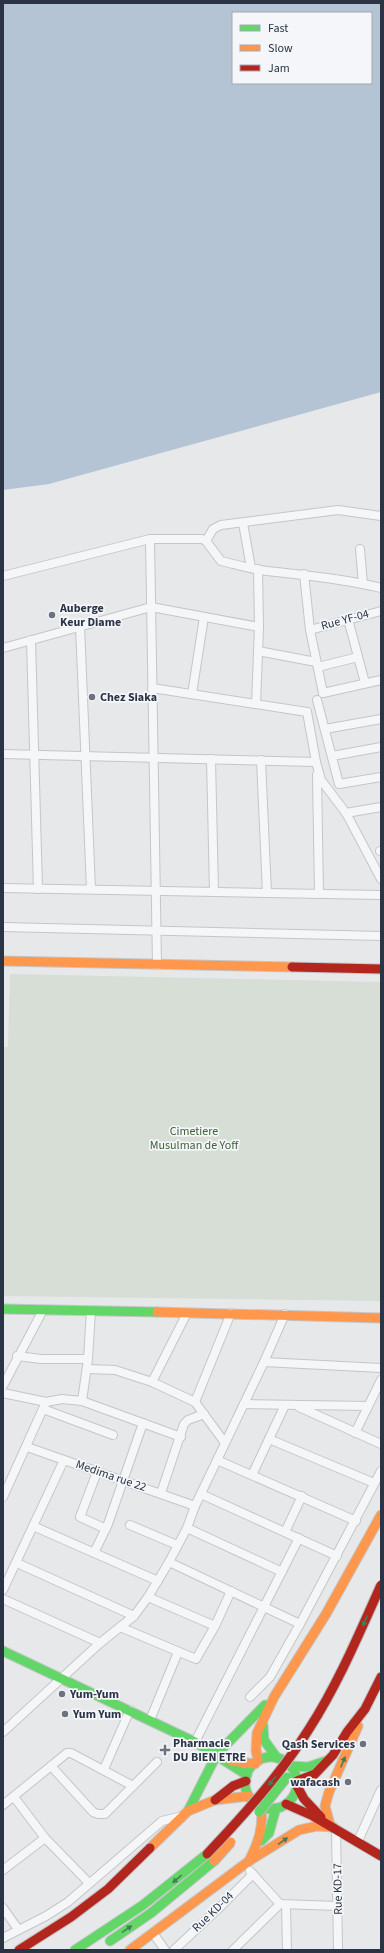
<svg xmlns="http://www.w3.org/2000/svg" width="384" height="1953" viewBox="0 0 384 1953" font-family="'Source Sans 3',sans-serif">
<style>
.green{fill:#d6ded6}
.water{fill:#b4c4d5;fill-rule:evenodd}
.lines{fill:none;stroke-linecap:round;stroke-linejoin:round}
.street-casing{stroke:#c4c6c8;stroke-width:10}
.fast-casing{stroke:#c4c6c8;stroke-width:11}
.slow-casing{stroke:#c4c6c8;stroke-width:11}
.jam-casing{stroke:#c4c6c8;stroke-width:11}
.street{stroke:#f5f6f7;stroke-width:8}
.fast{stroke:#63d668;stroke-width:9}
.slow{stroke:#ff974d;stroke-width:9}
.jam{stroke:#b3261e;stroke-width:9}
.fast-bridge-casing{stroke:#b8bbbf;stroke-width:11;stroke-linecap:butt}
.slow-bridge-casing{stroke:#b8bbbf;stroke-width:11;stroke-linecap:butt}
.jam-bridge-casing{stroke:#b8bbbf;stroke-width:11;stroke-linecap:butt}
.fast-bridge{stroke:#63d668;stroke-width:9}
.slow-bridge{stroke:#ff974d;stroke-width:9}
.jam-bridge{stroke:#b3261e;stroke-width:9}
.oneway{fill:#447d55}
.poi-dot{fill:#6c737f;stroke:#f4f6f9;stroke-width:1.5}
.labels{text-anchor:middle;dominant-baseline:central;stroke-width:3.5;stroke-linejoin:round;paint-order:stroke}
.poi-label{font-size:12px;font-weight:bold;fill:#2b3445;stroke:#f4f6f9;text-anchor:start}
.street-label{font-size:12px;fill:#2b3445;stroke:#f4f6f9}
.park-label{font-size:12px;fill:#3f6138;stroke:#f4f6f9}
</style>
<rect width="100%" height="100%" fill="#e6e8ea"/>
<path class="green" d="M10,974L381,982V1301L3,1296V1047H8Z"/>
<path class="water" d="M3,3H381V392L49,484L3,490ZM233,13H371V83H233Z"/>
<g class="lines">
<g class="street-casing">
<g id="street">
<path d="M243,523L251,568"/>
<path d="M150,539L157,965"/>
<path d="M206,541L213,529L221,525L338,510L381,516"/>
<path d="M360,549L363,584"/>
<path d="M304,574L310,630L323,693"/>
<path d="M3,576L150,539H202L206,541L221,561C234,564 247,568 260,570C300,575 341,578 381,588"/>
<path d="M348,619L365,683"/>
<path d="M80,626L91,889"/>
<path d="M310,630L381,611"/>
<path d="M31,640L38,889"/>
<path d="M3,648L151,607L259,627"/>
<path d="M258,651L316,662"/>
<path d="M318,667L358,657"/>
<path d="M152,688L307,712"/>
<path d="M323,693L381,680"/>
<path d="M192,694L204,617"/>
<path d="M317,700L339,784L381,777"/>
<path d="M256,704L259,627L258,569"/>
<path d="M307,712L316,762L321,780L346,813L381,879"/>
<path d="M325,729L381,719"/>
<path d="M3,754L316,762"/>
<path d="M332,756L381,747"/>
<path d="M211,759L214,892"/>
<path d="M261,760L267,893"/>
<path d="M317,775L319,894"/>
<path d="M346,813L381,807"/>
<path d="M380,851H381"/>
<path d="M3,888L381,895"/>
<path d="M3,927L381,936"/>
<path d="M17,1356L41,1359H88"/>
<path d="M264,1362L381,1368"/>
<path d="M87,1369L115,1370L152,1382L195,1402L225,1443"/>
<path d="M152,1382L187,1313"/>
<path d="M3,1386L43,1310"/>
<path d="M3,1393L46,1402L62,1399L82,1401L181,1437"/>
<path d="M82,1401L88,1359L91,1311"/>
<path d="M195,1402L231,1313"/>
<path d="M244,1404L368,1406"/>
<path d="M299,1407L381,1444"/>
<path d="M43,1409L113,1435"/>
<path d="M355,1433L381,1380"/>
<path d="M269,1439L374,1483"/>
<path d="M27,1447L195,1506"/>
<path d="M217,1460L356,1521"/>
<path d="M97,1472L80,1517L106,1529"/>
<path d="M252,1475L285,1405"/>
<path d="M161,1493L184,1424L188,1420L204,1414"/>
<path d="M201,1494L337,1556"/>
<path d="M3,1497L46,1402"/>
<path d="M130,1525L177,1545"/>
<path d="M33,1526L158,1581"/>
<path d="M187,1528L282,1572"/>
<path d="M285,1532L302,1496"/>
<path d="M94,1553L108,1524L143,1423"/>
<path d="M169,1562L300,1624L381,1471"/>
<path d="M17,1563L134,1616"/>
<path d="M3,1590L64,1460"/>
<path d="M148,1597L215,1626"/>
<path d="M3,1599L100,1643"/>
<path d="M120,1627L196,1659L215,1626L231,1591"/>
<path d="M250,1697L270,1677L300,1624"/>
<path d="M150,1720L178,1652"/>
<path d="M3,1732L100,1643L134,1616L148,1597L169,1562L187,1528L195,1506L264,1362L285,1314"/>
<path d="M195,1742L299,1538"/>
<path d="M51,1766L93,1812L98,1814H105L157,1762"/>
<path d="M104,1769L130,1710"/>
<path d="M14,1797L45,1838L89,1883"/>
<path d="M3,1805L67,1753H71L133,1786"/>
<path d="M336,1829L338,1950"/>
<path d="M358,1841L381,1790"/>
<path d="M3,1870L45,1838"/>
<path d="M250,1871L280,1904"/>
<path d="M280,1904L338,1906"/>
<path d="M286,1905L287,1950"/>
<path d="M3,1908L18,1929"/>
<path d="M153,1933L165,1950"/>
<path d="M3,1938L46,1916L68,1902L162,1821L182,1816"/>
<path d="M174,1950L220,1907L253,1874"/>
<path d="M233,1950L280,1904"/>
</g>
</g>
<g class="fast-casing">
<g id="fast">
<path d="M3,1309L157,1312"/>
<path d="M3,1651L195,1742L247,1775"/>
<path d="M263,1725L264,1740L277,1758"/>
<circle cx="271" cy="1783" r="26"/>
<path d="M291,1766L308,1767L326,1761"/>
<path d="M188,1811L217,1754L265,1705"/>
<path d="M261,1841L269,1833L276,1808"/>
<path d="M110,1941L151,1913L214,1861"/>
<path d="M75,1950L143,1905L207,1854"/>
</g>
</g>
<g class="slow-casing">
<g id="slow">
<path d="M3,961L292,967"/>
<path d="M157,1312L381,1318"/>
<path d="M231,1761L255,1764"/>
<path d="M258,1761L256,1750L257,1733L274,1697L326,1614L381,1515"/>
<path d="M330,1825L325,1806L329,1792L358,1726"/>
<path d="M150,1848L188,1811L215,1800L249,1796"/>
<path d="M249,1861C258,1843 264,1827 261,1807"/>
<path d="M130,1950L249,1861L299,1830L317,1826L333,1827"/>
</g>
</g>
<g class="jam-casing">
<g id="jam">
<path d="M292,967L381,969"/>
<path d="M297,1781L315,1774L333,1755L347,1732L365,1709L381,1677"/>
<path d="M297,1786L304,1799L321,1817"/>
<path d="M215,1800L233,1786L246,1781"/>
<path d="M286,1804L313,1816L381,1856"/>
<path d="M19,1950L71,1917L108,1889L150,1848"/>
</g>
</g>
<use href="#street" class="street"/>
<use href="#fast" class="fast"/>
<use href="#slow" class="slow"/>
<use href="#jam" class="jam"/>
<g class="fast-bridge-casing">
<path id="fast-bridge" d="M259,1812L287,1777"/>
</g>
<g class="slow-bridge-casing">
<path id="slow-bridge" d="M214,1861L231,1842"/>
</g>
<g class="jam-bridge-casing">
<path id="jam-bridge" d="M207,1854C244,1815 280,1775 309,1729C338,1684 359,1634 381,1585"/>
</g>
<use href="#fast-bridge" class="fast-bridge"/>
<use href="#slow-bridge" class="slow-bridge"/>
<use href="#jam-bridge" class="jam-bridge"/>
</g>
<defs><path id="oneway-solid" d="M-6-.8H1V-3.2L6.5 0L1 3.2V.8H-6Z"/></defs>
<g class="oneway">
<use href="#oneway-solid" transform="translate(365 1621) rotate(114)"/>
<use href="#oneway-solid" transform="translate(343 1762) rotate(-67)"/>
<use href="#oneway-solid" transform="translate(272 1781) rotate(128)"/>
<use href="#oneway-solid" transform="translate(283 1841) rotate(-35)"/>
<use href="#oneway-solid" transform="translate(177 1879) rotate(140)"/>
<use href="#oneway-solid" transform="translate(127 1929) rotate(-34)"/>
</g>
<g class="poi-dot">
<circle cx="52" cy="615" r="4"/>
<circle cx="92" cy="697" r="4"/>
<circle cx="62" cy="1694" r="4"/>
<circle cx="65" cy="1714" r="4"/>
<circle cx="363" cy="1744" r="4"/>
<path d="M163 1744h4v4h4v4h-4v4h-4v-4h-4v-4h4z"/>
<circle cx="348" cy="1782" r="4"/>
</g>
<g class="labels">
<g class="poi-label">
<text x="60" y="608">Auberge<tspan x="60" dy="14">Keur Diame</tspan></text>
<text x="100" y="697">Chez Siaka</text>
<text x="70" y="1694">Yum-Yum</text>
<text x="73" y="1714">Yum Yum</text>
<text x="173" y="1743">Pharmacie<tspan x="173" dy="14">DU BIEN ETRE</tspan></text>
<text x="355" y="1744" text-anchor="end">Qash Services</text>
<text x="340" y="1782" text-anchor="end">wafacash</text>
</g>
<g class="street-label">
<text transform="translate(345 620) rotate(-15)">Rue YF-04</text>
<text transform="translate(111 1476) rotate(19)">Medima rue 22</text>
<text transform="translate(338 1889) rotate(-91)">Rue KD-17</text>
<text transform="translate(213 1912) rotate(-44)">Rue KD-04</text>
</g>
<g class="park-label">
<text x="194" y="1131">Cimetiere<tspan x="194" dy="14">Musulman de Yoff</tspan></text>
</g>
</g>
<rect width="384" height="1953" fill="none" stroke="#2b3445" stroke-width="8"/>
<rect x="232" y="12" width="140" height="72" fill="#f4f6f9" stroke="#a4a8b1"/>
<rect x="240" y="25" width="20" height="6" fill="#63d668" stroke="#a4a8b1"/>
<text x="268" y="32" font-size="12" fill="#2b3445">Fast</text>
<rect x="240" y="45" width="20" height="6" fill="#ff974d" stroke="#a4a8b1"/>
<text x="268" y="52" font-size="12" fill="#2b3445">Slow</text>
<rect x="240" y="65" width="20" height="6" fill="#b3261e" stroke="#a4a8b1"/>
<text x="268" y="72" font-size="12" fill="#2b3445">Jam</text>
</svg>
